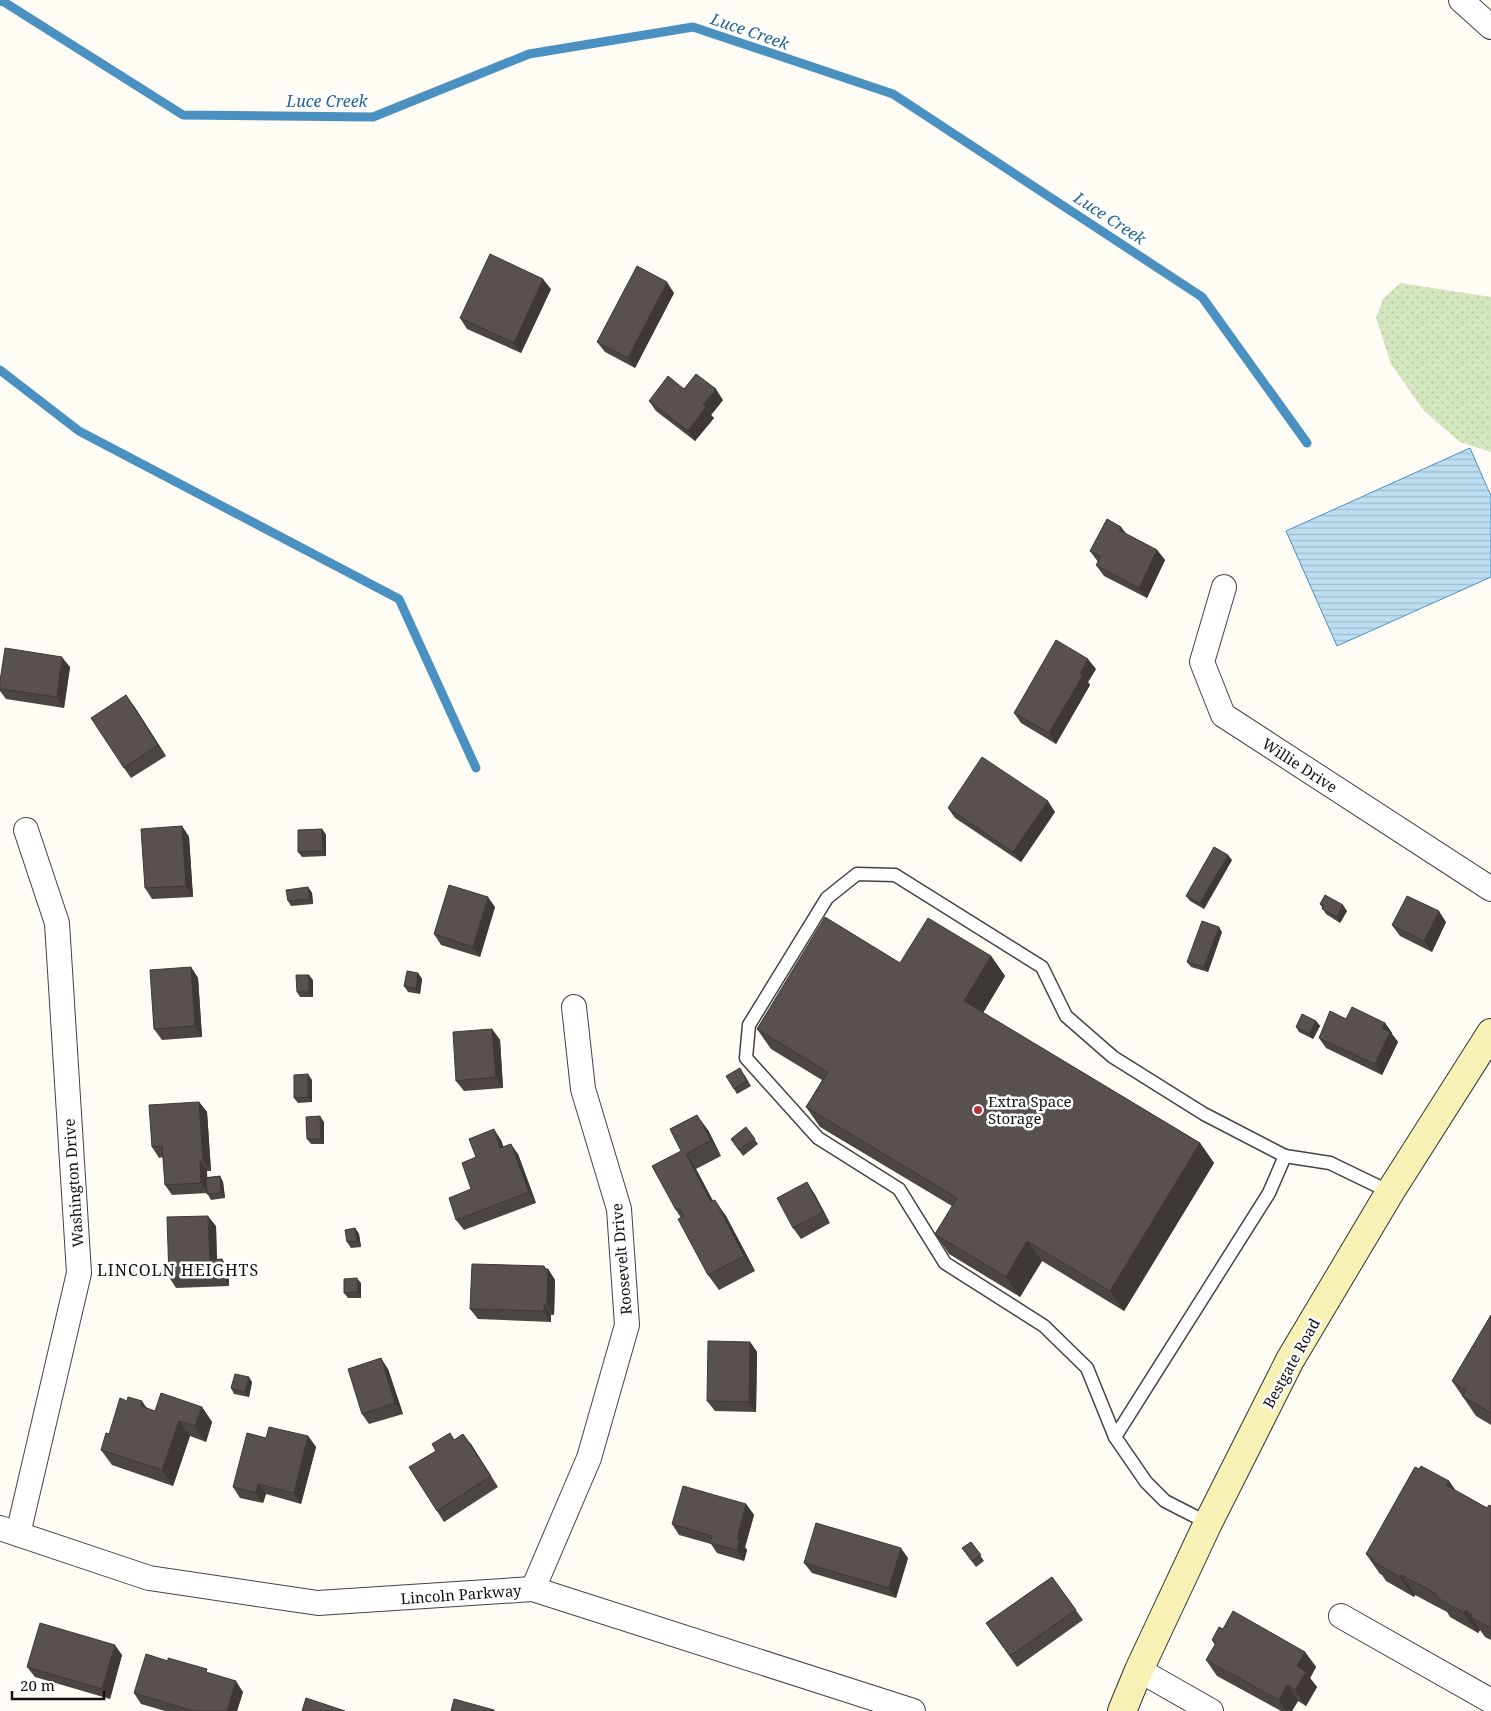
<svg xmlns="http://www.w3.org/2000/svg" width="1491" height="1711" viewBox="0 0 1491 1711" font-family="'Noto Serif',serif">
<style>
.park{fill:url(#park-dots)}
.water{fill:url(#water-rules);stroke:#4a91c2}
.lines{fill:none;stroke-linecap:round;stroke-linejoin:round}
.stream{stroke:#4a91c2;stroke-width:9}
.lane-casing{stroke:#434343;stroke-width:15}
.street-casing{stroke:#434343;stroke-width:26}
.secondary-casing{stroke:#323232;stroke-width:30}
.lane{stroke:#fff;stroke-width:12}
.street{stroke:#fff;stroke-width:24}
.secondary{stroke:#f8f1b5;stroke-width:28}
.wall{fill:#4c4642}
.shaded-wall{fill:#3e3936}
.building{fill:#58514d;stroke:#3e3936}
.poi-dot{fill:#b53338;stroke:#fff;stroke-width:2}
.labels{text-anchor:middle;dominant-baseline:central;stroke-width:5;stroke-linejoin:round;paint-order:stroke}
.street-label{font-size:15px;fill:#101010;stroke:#fff}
.poi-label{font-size:15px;fill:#101010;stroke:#fff;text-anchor:start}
.water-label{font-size:16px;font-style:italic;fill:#236498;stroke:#fff}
.neighbourhood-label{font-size:16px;letter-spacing:1px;fill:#101010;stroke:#fff}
</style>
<defs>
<pattern id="park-dots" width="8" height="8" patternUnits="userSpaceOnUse" patternTransform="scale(1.25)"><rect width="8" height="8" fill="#d3e6bf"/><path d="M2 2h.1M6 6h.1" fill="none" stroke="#b4c4a3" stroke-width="1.8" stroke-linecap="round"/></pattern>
<pattern id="water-rules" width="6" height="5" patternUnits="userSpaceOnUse" patternTransform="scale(1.25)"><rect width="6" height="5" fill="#bdddf1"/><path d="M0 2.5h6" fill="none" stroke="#a1bdce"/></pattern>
</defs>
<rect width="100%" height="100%" fill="#fefcf4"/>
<path class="park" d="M1400,283L1491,297V452L1460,442L1424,411L1391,364L1376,318L1383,299Z"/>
<path class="water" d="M1470,448L1491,496V577L1337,646L1286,531Z"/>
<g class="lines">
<g class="stream">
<path d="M0,1L4,2L183,115L373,117L529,54L693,27L893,94L1202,297L1307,443"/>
<path d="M0,370L79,431L399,599L476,768"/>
</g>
<g class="lane-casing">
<g id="lane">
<path d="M1115,1437L1087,1368L1044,1326L945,1263L899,1189L818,1138L746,1058L749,1025L827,898L857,874L895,875L1042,967L1066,1016L1113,1057L1204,1114L1285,1156"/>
<path d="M1208,1523L1165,1501L1146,1482L1115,1437L1269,1193L1285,1156L1330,1163L1390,1192"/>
</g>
</g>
<g class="street-casing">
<g id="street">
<path d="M1461,0L1491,27"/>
<path d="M1224,587L1202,662L1223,715L1491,889"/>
<path d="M0,1528L149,1578L318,1603L533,1589L913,1711"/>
<path d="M18,1534L79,1273L57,923L26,830"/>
<path d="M533,1589L589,1458L627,1325L619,1209L583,1089L574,1007"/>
<path d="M1341,1616L1491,1701"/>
<path d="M1139,1670L1211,1711"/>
</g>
</g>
<g class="secondary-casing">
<path id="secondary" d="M1122,1711L1139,1670L1208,1523L1290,1360L1390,1192L1491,1033"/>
</g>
<use href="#lane" class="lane"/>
<use href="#street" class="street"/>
<use href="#secondary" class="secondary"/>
</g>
<g class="wall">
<path d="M551,289L521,353L467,329L460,318Z"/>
<path d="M674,293L635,368L605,352L597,342Z"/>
<path d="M684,389L723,400L711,415L714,418L695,441L656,411L649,401Z"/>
<path d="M1127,534L1157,550L1165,560L1147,598L1104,576L1096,565L1098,562L1090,551Z"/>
<path d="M70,667L64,708L6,699L0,691V689Z"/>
<path d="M1096,669L1088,682L1090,685L1056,744L1021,723L1014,713Z"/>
<path d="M134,706L166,756L131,778L124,768Z"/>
<path d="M948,808L1055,812L1021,862L955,818Z"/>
<path d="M182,826L189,837L193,897L152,899L145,888Z"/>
<path d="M322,829L326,835V856L302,857L298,852Z"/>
<path d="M1232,860L1204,909L1190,901L1186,896Z"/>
<path d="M308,887L312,893L313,904L291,906L288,901Z"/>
<path d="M1320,904L1347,911L1340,923L1326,914Z"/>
<path d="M495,907L480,957L441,945L434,934Z"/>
<path d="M1446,922L1432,952L1400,936L1392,925Z"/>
<path d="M1222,932L1208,972L1191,967L1187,962Z"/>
<path d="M991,956L1005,976L983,1013L1200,1143L1214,1163L1124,1311L1042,1261L1020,1297L949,1254L935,1234L952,1206L820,1127L806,1107L822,1080L771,1049L757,1029L900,963Z"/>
<path d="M191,967L198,978L202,1037L162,1040L154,1029Z"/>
<path d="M418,973L422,979L420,994L408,992L404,986Z"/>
<path d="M313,980V997H300L297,992Z"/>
<path d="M1346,1019L1385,1023L1392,1033V1034L1398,1042L1382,1075L1326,1048L1319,1038Z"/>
<path d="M1316,1021L1320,1026L1313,1039L1299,1032L1296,1027Z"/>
<path d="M492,1029L500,1040L503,1088L464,1091L456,1081Z"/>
<path d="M744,1074L751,1086L737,1094L734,1089Z"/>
<path d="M312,1080V1102L298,1103L294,1098Z"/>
<path d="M199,1102L207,1112L211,1171H207V1177L220,1176L223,1182L225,1198L211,1200L207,1193L172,1195L165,1185L163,1157L159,1158L152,1147Z"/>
<path d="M324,1122V1144H311L307,1139Z"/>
<path d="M746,1127L758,1144L743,1156L731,1139Z"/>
<path d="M708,1130L721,1156L696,1169L713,1201L726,1216L755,1271L719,1290L708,1275L681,1218L676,1210L681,1151Z"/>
<path d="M501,1140L503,1147L518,1154L536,1203L464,1230L456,1220L471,1189L476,1157Z"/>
<path d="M814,1193L830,1223L801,1239L793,1228Z"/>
<path d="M216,1226L217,1259H222L229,1270V1286L176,1288L169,1277Z"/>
<path d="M355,1228L359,1234L361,1247L351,1248L347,1242Z"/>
<path d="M547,1269H548L555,1280L554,1315H551V1322L478,1319L470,1309Z"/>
<path d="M361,1283V1298H348L344,1293Z"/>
<path d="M1491,1315V1425L1476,1416L1452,1381Z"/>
<path d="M750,1342L757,1352L756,1412L715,1411L707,1401Z"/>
<path d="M388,1369L403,1414L369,1424L362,1414Z"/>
<path d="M252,1382L249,1397L234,1394L231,1388Z"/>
<path d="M202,1407L212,1422L206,1442L190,1436L173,1486L112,1465L101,1450L109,1434L146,1408L155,1411Z"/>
<path d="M308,1436L316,1447L301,1504L266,1494L263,1503L240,1498L233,1487L266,1438Z"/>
<path d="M454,1440L471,1444L498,1487L444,1522L437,1511Z"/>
<path d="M1419,1469L1449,1481L1455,1490L1487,1508L1491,1506V1640L1485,1637L1480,1630L1478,1633L1450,1617L1447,1612L1415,1595L1414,1597L1386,1581L1382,1575L1380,1574L1366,1554Z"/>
<path d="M746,1504L754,1515L745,1547L747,1550L744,1561L717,1553L711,1544L679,1535L672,1524Z"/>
<path d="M971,1542L984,1561L976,1567L962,1548Z"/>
<path d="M908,1558L896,1598L812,1573L804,1563Z"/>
<path d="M1052,1577L1083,1620L1017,1667L986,1623Z"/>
<path d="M1223,1629L1305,1652L1316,1667L1310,1678L1317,1687L1306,1706L1298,1701L1292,1711H1281L1217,1676L1206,1660L1215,1645L1212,1640Z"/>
<path d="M122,1655L110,1699L35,1677L27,1667Z"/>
<path d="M210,1674L243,1692L237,1711H165L141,1704L134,1693Z"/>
</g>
<g class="shaded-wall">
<path d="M543,279L551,289L521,353L514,343Z"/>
<path d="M667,282L674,293L635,368L628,358Z"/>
<path d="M716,389L723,400L711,415L714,418L695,441L688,431L703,405Z"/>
<path d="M1121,527L1129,537L1119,530Z"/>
<path d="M1157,550L1165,560L1147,598L1139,588Z"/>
<path d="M62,657L70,667L64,708L57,697Z"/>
<path d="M1088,659L1096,669L1088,682L1090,685L1056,744L1049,733L1080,673Z"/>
<path d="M126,695L134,706L166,756L158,745Z"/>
<path d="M1048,801L1055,812L1021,862L1013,852Z"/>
<path d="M182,826L189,837L193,897L186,886Z"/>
<path d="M322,829L326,835V856L323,851Z"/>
<path d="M1228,855L1232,860L1204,909L1200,903Z"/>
<path d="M308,887L312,893L313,904L310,899Z"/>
<path d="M488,897L495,907L480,957L473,947Z"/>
<path d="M1343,905L1347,911L1340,923L1337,917Z"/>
<path d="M1439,911L1446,922L1432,952L1424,941Z"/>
<path d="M1219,927L1222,932L1208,972L1204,967Z"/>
<path d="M991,956L1005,976L978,1021L964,1001Z"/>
<path d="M191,967L198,978L202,1037L195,1026Z"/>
<path d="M418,973L422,979L420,994L416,989Z"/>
<path d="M309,975L313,980V997L309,992Z"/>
<path d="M1316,1021L1320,1026L1313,1039L1309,1034Z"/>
<path d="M1385,1023L1392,1033V1034L1398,1042L1382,1075L1375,1064L1382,1028Z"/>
<path d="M492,1029L500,1040L503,1088L496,1077Z"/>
<path d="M308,1074L312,1080V1102L308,1097Z"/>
<path d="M199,1102L207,1112L211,1171L203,1160Z"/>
<path d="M697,1115L708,1130L721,1156L711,1140Z"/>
<path d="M320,1116L324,1122V1144L321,1139Z"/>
<path d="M494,1129L501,1140L508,1159L500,1148Z"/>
<path d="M1200,1143L1214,1163L1124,1311L1110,1291Z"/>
<path d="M511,1144L518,1154L536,1203L529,1192Z"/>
<path d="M686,1154L696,1169L722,1218L711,1202Z"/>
<path d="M200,1161L207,1171L208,1193L201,1183Z"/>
<path d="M220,1176L223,1182L225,1198L221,1193Z"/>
<path d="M807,1182L814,1193L830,1223L823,1212Z"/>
<path d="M715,1200L726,1216L755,1271L744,1256Z"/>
<path d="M208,1216L216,1226L217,1270L210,1260Z"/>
<path d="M355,1228L359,1234L361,1247L357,1241Z"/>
<path d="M1027,1241L1042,1261L1020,1297L1006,1277Z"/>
<path d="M222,1259L229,1270V1286L222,1275Z"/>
<path d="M544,1266L548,1271V1269L555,1280L554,1315L547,1305Z"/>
<path d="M357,1278L361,1283V1298L358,1292Z"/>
<path d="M544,1305L551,1315V1322L544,1311Z"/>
<path d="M750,1342L757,1352L756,1412L749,1402Z"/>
<path d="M381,1358L388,1369L403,1414L395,1403Z"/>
<path d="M249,1377L252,1382L249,1397L245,1392Z"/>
<path d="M142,1401L153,1417L141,1406Z"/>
<path d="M202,1407L212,1422L206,1442L195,1426Z"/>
<path d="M179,1421L190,1436L173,1486L162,1470Z"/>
<path d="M463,1434L471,1444L498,1487L491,1476Z"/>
<path d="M308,1436L316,1447L301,1504L294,1493Z"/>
<path d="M1449,1481L1463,1501L1446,1485Z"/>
<path d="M258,1484L266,1494L263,1503L256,1493Z"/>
<path d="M746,1504L754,1515L745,1547L747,1550L744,1561L737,1550V1539Z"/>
<path d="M901,1548L908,1558L896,1598L889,1588Z"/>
<path d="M1401,1575L1415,1595L1414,1597L1400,1577Z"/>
<path d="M1466,1610L1480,1630L1478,1633L1464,1613Z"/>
<path d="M115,1645L122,1655L110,1699L102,1689Z"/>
<path d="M1305,1652L1316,1667L1310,1678L1317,1687L1306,1706L1295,1690L1297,1666Z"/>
<path d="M236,1681L243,1692L237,1711H227Z"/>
<path d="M1287,1685L1298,1701L1292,1711H1286L1279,1700Z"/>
</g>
<g class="building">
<path d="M490,254L543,279L514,343L460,318Z"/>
<path d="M637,266L667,282L628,358L597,342Z"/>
<path d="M696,374L716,389L703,405L706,407L688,431L649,401L668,376L684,389Z"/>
<path d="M1107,519L1121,527L1119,530L1157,550L1139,588L1096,565L1101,557L1090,551Z"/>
<path d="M1056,640L1088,659L1080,673L1083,675L1049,733L1014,713Z"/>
<path d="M5,648L62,657L57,697L0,689V681Z"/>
<path d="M126,695L158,745L124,768L91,718Z"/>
<path d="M982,757L1048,801L1013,852L948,808Z"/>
<path d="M182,826L186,886L145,888L141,829Z"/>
<path d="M322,829L323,851L298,852V830Z"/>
<path d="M1214,847L1228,855L1200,903L1186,896Z"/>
<path d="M449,885L488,897L473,947L434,934Z"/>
<path d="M308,887L310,899L288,901L286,890Z"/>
<path d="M1325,895L1343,905L1337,917L1322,909L1324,906L1320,904Z"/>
<path d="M1407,896L1439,911L1424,941L1392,925Z"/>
<path d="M825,917L900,963L928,918L991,956L964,1001L1200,1143L1110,1291L1027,1241L1006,1277L935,1234L957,1198L806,1107L828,1072L757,1029Z"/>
<path d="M1202,921L1219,927L1204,967L1187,962Z"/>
<path d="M191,967L195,1026L154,1029L150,970Z"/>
<path d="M407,971L418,973L416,989L404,986Z"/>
<path d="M296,975H309V992H297Z"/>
<path d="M1352,1007L1385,1023L1382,1028L1390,1032L1375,1064L1319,1038L1330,1011L1346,1019Z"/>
<path d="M1302,1014L1316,1021L1309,1034L1296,1027Z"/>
<path d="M492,1029L496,1077L456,1081L453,1032Z"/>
<path d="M740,1068L747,1081L734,1089L726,1076Z"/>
<path d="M308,1074V1097L294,1098V1075Z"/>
<path d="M199,1102L203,1160L200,1161L201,1183L165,1185L162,1146L152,1147L149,1105Z"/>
<path d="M697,1115L711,1140L686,1154L711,1202L715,1200L744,1256L708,1275L678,1219L684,1216L680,1209L676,1210L652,1166L681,1151L670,1129Z"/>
<path d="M320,1116L321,1139H307L306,1117Z"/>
<path d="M746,1127L755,1139L739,1150L731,1139Z"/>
<path d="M494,1129L500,1148L511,1144L529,1192L456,1220L449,1198L471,1189L462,1163L476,1157L469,1139Z"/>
<path d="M220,1176L221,1193L207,1194L206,1178Z"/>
<path d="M807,1182L823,1212L793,1228L777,1198Z"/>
<path d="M208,1216L210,1260L222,1259V1275L169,1277L167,1217Z"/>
<path d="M355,1228L357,1241L347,1242L345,1230Z"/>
<path d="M472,1264L544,1266L545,1269H548L547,1305H544V1311L470,1309Z"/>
<path d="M357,1278L358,1292L344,1293V1279Z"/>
<path d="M1491,1315V1413L1462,1396L1466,1390L1452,1381Z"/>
<path d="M708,1341L750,1342L749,1402L707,1401Z"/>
<path d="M381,1358L395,1403L362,1414L348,1369Z"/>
<path d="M235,1374L249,1377L245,1392L231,1388Z"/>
<path d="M161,1393L202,1407L195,1426L179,1421L162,1470L101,1450L106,1433L109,1434L120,1398L127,1401L128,1397L142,1401L141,1406L155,1411Z"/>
<path d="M269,1427L308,1436L294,1493L258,1484L256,1493L233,1487L247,1433L266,1438Z"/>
<path d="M450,1433L454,1440L463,1434L491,1476L437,1511L409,1467L436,1451L432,1444Z"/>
<path d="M1421,1466L1449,1481L1446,1485L1487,1508L1489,1505L1491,1506V1628L1471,1617L1472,1614L1466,1610L1464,1613L1436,1597L1437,1595L1424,1587L1401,1575L1400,1577L1372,1561L1374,1559L1366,1554L1415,1467L1419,1469Z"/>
<path d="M683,1486L746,1504L737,1539H740L737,1550L710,1543L712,1536L672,1524Z"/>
<path d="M816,1523L901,1548L889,1588L804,1563Z"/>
<path d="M971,1542L981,1555L972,1561L962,1548Z"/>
<path d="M1052,1577L1076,1610L1010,1656L986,1623Z"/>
<path d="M1233,1611L1305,1652L1297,1666L1306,1672L1295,1690L1287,1685L1279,1700L1206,1660L1216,1643L1212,1640L1219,1627L1223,1629Z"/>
<path d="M40,1623L115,1645L102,1689L27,1667Z"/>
<path d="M146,1654L168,1661V1658L207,1669L206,1672L236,1681L227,1711H193L134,1693Z"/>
<path d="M306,1698L345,1711H302Z"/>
<path d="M454,1699L494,1710V1711H451Z"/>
</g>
<circle class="poi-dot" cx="978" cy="1110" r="5"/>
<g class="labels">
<g class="street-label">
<text transform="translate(1300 765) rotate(33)">Willie Drive</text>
<text transform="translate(73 1183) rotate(-94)">Washington Drive</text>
<text transform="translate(621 1259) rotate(-95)">Roosevelt Drive</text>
<text transform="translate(1291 1363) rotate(-61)">Bestgate Road</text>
<text transform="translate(461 1594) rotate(-4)">Lincoln Parkway</text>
</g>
<g class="poi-label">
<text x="988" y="1101">Extra Space<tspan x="988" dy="17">Storage</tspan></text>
</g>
<g class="water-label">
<text transform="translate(750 31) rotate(19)">Luce Creek</text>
<text x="327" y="101">Luce Creek</text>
<text transform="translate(1110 218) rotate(33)">Luce Creek</text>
</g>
<g class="neighbourhood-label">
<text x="178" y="1270">LINCOLN HEIGHTS</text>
</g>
</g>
<path d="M12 1691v8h92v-8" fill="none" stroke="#101010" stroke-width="2.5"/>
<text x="20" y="1691" font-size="15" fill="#101010" stroke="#ffffff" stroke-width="4" paint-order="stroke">20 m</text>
</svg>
